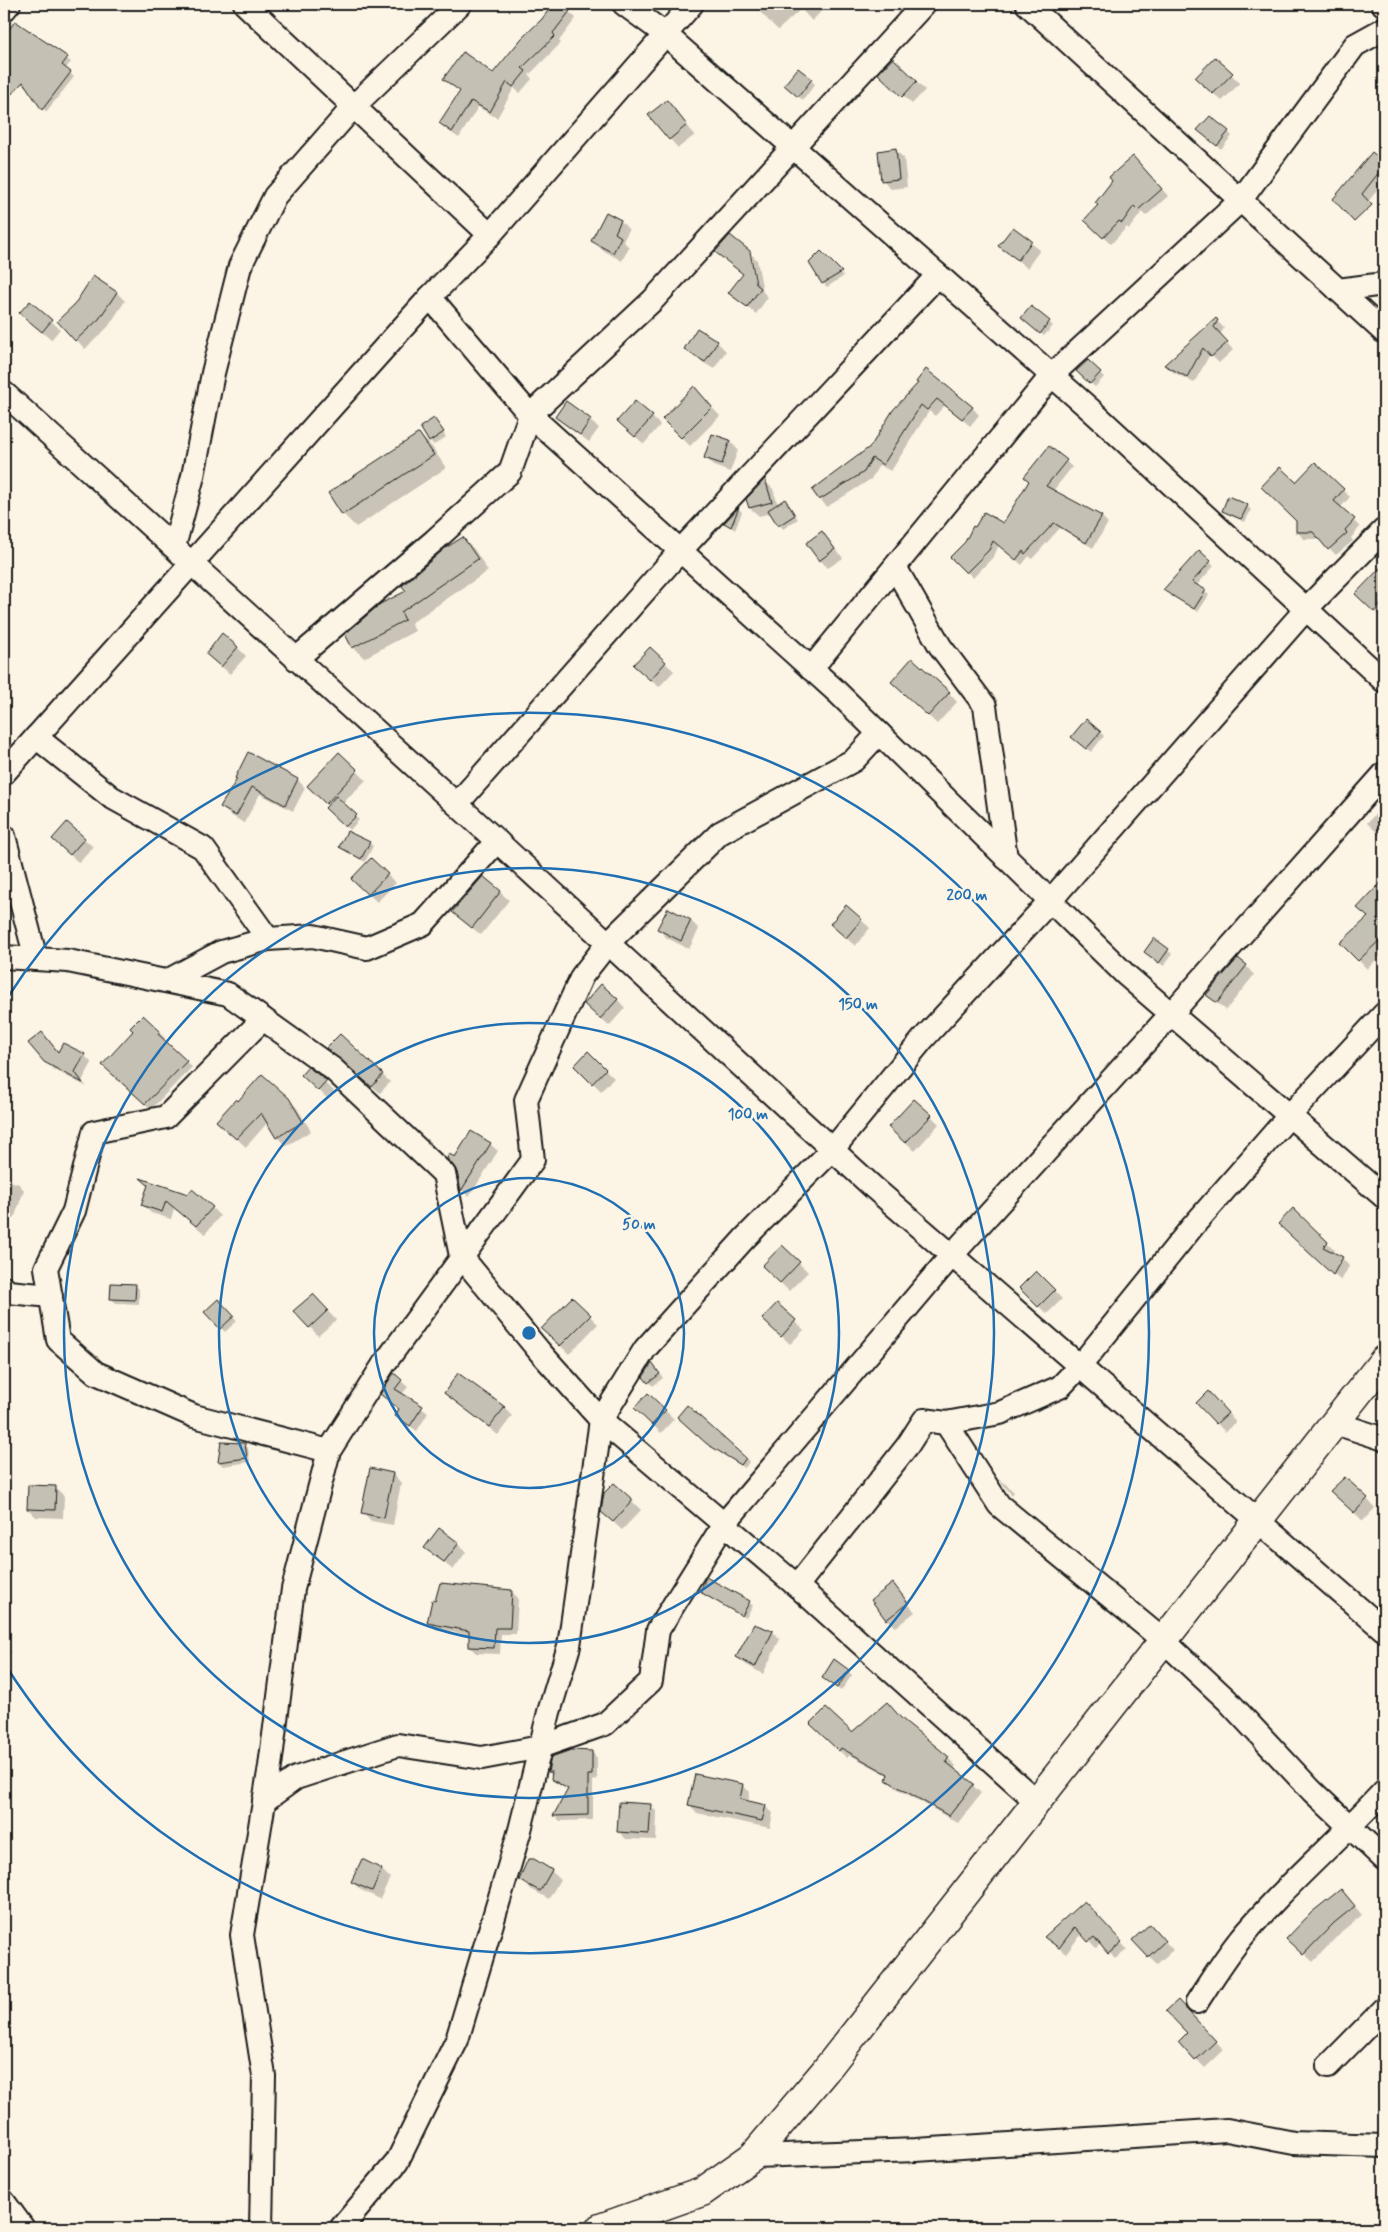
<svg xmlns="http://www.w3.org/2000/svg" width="1388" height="2232" viewBox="0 0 1388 2232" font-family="Mynerve,sans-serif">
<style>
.shadow{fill:#0003}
.building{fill:#c4c0b3;stroke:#1c1c1c}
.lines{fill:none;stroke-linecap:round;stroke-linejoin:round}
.minor-casing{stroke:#1c1c1c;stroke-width:26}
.tertiary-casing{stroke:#1c1c1c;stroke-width:31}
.minor{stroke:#fcf5e5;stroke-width:22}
.tertiary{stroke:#fcf5e5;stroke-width:28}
.ring{fill:none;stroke:#1f6fb2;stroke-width:2.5}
.centre{fill:#1f6fb2;stroke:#fcf5e5;stroke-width:2.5}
.ring-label{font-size:15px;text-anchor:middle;font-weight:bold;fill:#1f6fb2;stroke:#fcf5e5;stroke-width:5;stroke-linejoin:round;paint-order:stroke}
</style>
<rect width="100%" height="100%" fill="#fcf5e5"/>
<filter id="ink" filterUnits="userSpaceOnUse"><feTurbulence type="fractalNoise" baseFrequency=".02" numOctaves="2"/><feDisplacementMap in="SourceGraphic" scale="10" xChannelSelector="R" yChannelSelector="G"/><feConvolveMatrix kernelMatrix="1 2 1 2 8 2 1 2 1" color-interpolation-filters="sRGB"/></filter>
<g filter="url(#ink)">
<g class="shadow">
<path d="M554,4H558L576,18L559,41L561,43L529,75L532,79L520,93L514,88L497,118L478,107L459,138L447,130L440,123L461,92L445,78L493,75L543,20Z"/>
<path d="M752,4H828L812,21L801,9L778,30Z"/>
<path d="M18,24L71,62L65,69L74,77L46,112L27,85L26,87L4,70V43Z"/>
<path d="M1215,59L1240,83L1222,101L1205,86Z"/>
<path d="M893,60L925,90L912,104L889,82Z"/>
<path d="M798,69L815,84L803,100L789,89Z"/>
<path d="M667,101L695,135L678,148L670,139Z"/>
<path d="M1228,132L1232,136L1221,149L1203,134Z"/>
<path d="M895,150L904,158L907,187L891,189L883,180Z"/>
<path d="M1372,154L1384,164V182L1354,219Z"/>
<path d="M1140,164L1168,196L1146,216L1142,212L1129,229L1127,227L1111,244L1086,220Z"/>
<path d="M606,214L621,221L629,230L623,241L629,247L622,261L601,249L592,241Z"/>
<path d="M1013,229L1040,250L1027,268L1000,246Z"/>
<path d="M730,237L756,291L758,290L752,255L757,260L763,292L768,297L756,314L730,293L744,274Z"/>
<path d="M821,253L844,276L827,287L823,283Z"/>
<path d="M94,278L117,293L125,301L108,327L85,349L59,321L75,306Z"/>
<path d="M30,302L60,329L51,340L29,321Z"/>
<path d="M1216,320L1224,328L1220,335L1233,350L1219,363L1210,354L1194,383L1173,372L1166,365Z"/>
<path d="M1026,322H1049L1053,326L1044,336Z"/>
<path d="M717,342L726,351L714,369L694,357L686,348Z"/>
<path d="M1088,362L1104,377L1095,387L1078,371Z"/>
<path d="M919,383L972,407L979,415L970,426L945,405L935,416L929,411L891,471L879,465L871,479L827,507L820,499L872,447Z"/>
<path d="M702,397L720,416L690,446L663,419Z"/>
<path d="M566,403L599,428L589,442L556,417Z"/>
<path d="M652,417L660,425L644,444L627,429Z"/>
<path d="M434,419L446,437L434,445L430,441Z"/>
<path d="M419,434L432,447L446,468L356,527L343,514Z"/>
<path d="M713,435L730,441L738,450L730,472L714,466L705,457Z"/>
<path d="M1050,447L1072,467L1053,491L1102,517L1108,523L1093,548L1060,528L1032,559L1029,556L1022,565L999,545L994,556L973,578L952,557L1003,524Z"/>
<path d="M1315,464L1350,497L1340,508L1360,527L1351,538L1353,541L1336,555L1320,539H1304L1297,532L1296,484Z"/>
<path d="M765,481L773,489L778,505L785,501L798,519L783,529L771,513L759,516L750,508L748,500Z"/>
<path d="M1247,506L1251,510L1245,522L1227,514L1223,510Z"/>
<path d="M739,509L742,512L735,530L725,523Z"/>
<path d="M822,533L843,558L828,568L820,560Z"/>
<path d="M463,538L474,549L488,571L411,623L415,631L364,658L353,647Z"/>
<path d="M1199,552L1214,566L1196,586L1209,595L1198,612L1168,593Z"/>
<path d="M1384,566V618L1383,619L1357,594Z"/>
<path d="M237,647L246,656L230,674L207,654Z"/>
<path d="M650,649L674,671L659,687L643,673Z"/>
<path d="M4,651L11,661L4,665Z"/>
<path d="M901,690L949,693L957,702L937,724Z"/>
<path d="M1100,732L1104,736L1091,752L1077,741Z"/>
<path d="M249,754L298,780L305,788L293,811L260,794L244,823L229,814L222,807L238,779Z"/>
<path d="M339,754L366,780L342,804L359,820L350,830L326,808L329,806L309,786Z"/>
<path d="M1380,809L1384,812V839L1367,823Z"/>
<path d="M67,823L93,847L79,863L62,847Z"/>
<path d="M369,843L373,846L365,862L340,847Z"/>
<path d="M371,860L396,883L377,902L353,879Z"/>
<path d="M483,878L509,900L481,935L453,912Z"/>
<path d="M1384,885V952L1367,969L1342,943L1369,918L1359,908Z"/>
<path d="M846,906L870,928L855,946L840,932Z"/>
<path d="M668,909L691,921L699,929L689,949L667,938L658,929Z"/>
<path d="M1154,939L1172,954L1164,966L1149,956Z"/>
<path d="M1246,966L1254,975L1226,1010L1207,995Z"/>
<path d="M617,999L625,1008L609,1026L594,1013Z"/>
<path d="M143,1017L165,1038L163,1041L192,1067L151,1109L110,1071Z"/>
<path d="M340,1035L390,1082L380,1093L336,1056Z"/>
<path d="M59,1053L84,1055L92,1063L82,1081L87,1087L53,1069L45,1061Z"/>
<path d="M588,1053L614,1078L601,1091L576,1066Z"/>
<path d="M308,1069L334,1091L327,1098L311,1083Z"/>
<path d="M288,1099L297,1108L311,1131L286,1146L277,1137L268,1122L246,1147L226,1129L238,1103Z"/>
<path d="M931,1116L939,1124L915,1151L898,1135Z"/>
<path d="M490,1144L498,1151L469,1197L462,1190L456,1159Z"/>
<path d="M4,1179L19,1184L24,1190L14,1219L4,1215Z"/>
<path d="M189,1195L212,1208L220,1216L205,1234L174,1208L171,1219L151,1213L143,1205Z"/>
<path d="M1293,1210L1335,1250L1332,1253L1342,1258L1349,1266L1341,1281L1287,1231Z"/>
<path d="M782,1247L808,1272L789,1291L763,1266Z"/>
<path d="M1036,1272L1062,1299L1047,1314L1020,1288Z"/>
<path d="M135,1285L139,1289V1304L116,1303L112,1299Z"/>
<path d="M572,1299L598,1324L569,1354L543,1329Z"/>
<path d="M218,1301L237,1321L225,1332L206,1312Z"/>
<path d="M321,1304L336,1320L318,1336L310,1327Z"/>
<path d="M778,1305L804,1330L790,1344L772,1327Z"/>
<path d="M656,1368L663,1378L653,1386L645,1377Z"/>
<path d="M401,1381L408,1387L402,1394L428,1413L417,1431L396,1416L400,1410L382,1394Z"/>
<path d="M446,1393L504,1408L512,1416L498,1435Z"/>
<path d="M648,1394L674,1419L661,1433L635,1408Z"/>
<path d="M1217,1401L1236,1422L1225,1432L1198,1403Z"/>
<path d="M222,1443L244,1444L248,1448L250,1462L223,1466L219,1462Z"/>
<path d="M712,1447L746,1458L749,1462L745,1468Z"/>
<path d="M371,1470L393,1474L401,1483L393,1525L371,1521L363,1512Z"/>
<path d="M999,1478L1014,1492L1012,1495L1004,1486Z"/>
<path d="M614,1484L641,1510L622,1530L611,1520Z"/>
<path d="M55,1487L64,1496L63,1518L36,1517L28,1509Z"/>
<path d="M1367,1499L1375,1508L1363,1521L1341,1500Z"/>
<path d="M458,1543L466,1552L453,1570L426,1548Z"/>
<path d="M893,1585L915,1612L896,1627L887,1619Z"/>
<path d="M511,1591L518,1598L516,1634H501L500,1654L476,1653L470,1647V1636L435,1629L429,1622Z"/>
<path d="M702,1592L749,1602L753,1606L746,1618Z"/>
<path d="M755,1625L773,1632L780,1639L763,1674L745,1664L738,1657Z"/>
<path d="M4,1645L11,1652L4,1660Z"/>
<path d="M848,1671L852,1675L841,1691L823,1678Z"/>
<path d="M904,1722L948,1758L956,1766L954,1769L981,1793L958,1823L896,1788L888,1780L889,1776L850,1755L847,1758L819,1732L852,1734Z"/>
<path d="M592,1752L597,1758V1780H593V1820L560,1821L554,1815L568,1790L558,1784L549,1772Z"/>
<path d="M742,1785L750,1792L748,1802L765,1806L773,1813L770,1828L697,1813L690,1805Z"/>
<path d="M650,1805L657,1812L656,1840L626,1839L619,1832Z"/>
<path d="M382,1870L390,1878L380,1899L361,1890L352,1882Z"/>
<path d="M551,1871L560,1879L549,1899L529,1888L520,1879Z"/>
<path d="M1349,1899L1362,1915L1342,1931L1313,1962L1297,1947Z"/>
<path d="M1090,1909L1127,1949L1115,1959L1101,1943L1096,1948L1082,1933L1066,1954L1046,1938Z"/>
<path d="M1158,1934L1173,1950L1157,1964L1149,1956Z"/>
<path d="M1178,2002L1224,2050L1205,2068L1180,2042L1189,2033Z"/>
<path d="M1384,2052V2060L1381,2056Z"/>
</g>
<g class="building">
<path d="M553,4H560L570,11L553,33L555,36L522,68L526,71L513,87L507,82L490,112L471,101L452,132L439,123L460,91L443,79L463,52L493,73L522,38L542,19Z"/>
<path d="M15,21L68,57L62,65L71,72L42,110L23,82L4,102V37Z"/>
<path d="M1215,57L1233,73L1213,94L1195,78Z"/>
<path d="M893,58L917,81L902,97L878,74Z"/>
<path d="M798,68L812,79L798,97L784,85Z"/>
<path d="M667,100L687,125L669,140L648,115Z"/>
<path d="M1210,116L1229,131L1217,146L1197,130Z"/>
<path d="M896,148L899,179L881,181L878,151Z"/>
<path d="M1372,152L1384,162V166L1362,194L1372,205L1354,222L1333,199Z"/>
<path d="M1133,156L1162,189L1138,210L1134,206L1122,223L1119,221L1103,238L1084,220L1098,205L1095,203L1112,181L1109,177Z"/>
<path d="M606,212L621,220L615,233L621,237L613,253L591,241Z"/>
<path d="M1013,227L1032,241L1018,260L998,246Z"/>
<path d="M730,235L750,251L756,284L761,288L747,307L728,293L743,274L715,252Z"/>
<path d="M821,251L842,272L822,284L809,263Z"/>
<path d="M93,276L117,292L99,319L75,341L57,321L74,305Z"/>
<path d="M30,301L52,320L42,332L19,313Z"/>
<path d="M1031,306L1050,321L1040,334L1021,318Z"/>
<path d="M1216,318L1218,320L1214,327L1228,342L1211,357L1203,348L1187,377L1164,365Z"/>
<path d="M697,328L718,341L705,362L684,349Z"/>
<path d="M1088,360L1101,372L1090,384L1076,371Z"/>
<path d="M926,369L973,407L962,419L937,399L927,410L921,405L883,465L872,458L864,472L819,500L812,490L871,446L893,410L918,383L916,382Z"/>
<path d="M694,386L712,407L681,438L662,419Z"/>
<path d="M566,401L591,419L580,435L555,417Z"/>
<path d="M635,401L653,416L635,437L617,421Z"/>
<path d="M434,418L444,432L429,442L420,427Z"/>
<path d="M419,433L434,455L342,515L328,493Z"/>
<path d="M712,434L730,440L722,464L704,458Z"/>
<path d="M1049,446L1067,460L1046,486L1102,516L1086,543L1054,523L1025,554L1023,551L1016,560L993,541L989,550L966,573L950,557L965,542L973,526L975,527L984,512L1003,523L1029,481L1024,477Z"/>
<path d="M1315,462L1344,489L1334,501L1355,519L1345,530L1347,533L1328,550L1313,532H1296V521L1261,487L1280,467L1296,482Z"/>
<path d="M765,479L772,502L749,508L746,499Z"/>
<path d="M1228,496L1248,505L1241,519L1222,511Z"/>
<path d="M785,499L795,515L778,526L768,510Z"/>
<path d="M739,507L731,527L724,523Z"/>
<path d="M822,531L835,549L819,561L806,543Z"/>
<path d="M463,537L478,559L401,612L405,620L352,648L345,634L380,604L406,591L402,586L444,549Z"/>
<path d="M1199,550L1211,561L1192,582L1206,590L1194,609L1163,590Z"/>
<path d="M1384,564V601L1374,612L1355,594Z"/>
<path d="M222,633L238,647L221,667L206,654Z"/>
<path d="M650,647L666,662L650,680L633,665Z"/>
<path d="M912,658L950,692L928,716L891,682Z"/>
<path d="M1086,719L1101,732L1086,749L1071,737Z"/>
<path d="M248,752L298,779L285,805L252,787L236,816L220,807L237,779L235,778Z"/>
<path d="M339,752L358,770L326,804L307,786Z"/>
<path d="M336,796L357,815L345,827L325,808Z"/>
<path d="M67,822L85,838L70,855L52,839Z"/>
<path d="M347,831L370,842L361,859L339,847Z"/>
<path d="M371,858L388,874L368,895L351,879Z"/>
<path d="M483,876L501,891L472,928L452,912Z"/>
<path d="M1384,879V936L1358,961L1340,943L1368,917L1357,908Z"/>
<path d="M846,905L862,919L846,938L830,924Z"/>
<path d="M668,908L691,920L681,941L657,929Z"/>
<path d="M1154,938L1169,949L1159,963L1144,952Z"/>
<path d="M1238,958L1247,965L1217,1003L1206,995Z"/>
<path d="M601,984L618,999L600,1019L584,1004Z"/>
<path d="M143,1015L160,1031L158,1034L187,1061L145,1104L102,1065L133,1031L130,1028Z"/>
<path d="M42,1032L58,1052L63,1043L85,1054L75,1072L83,1083L44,1062L28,1043Z"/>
<path d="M340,1034L383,1074L372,1087L326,1048Z"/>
<path d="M588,1051L606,1069L592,1084L574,1066Z"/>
<path d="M308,1067L327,1081L318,1091L301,1075Z"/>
<path d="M262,1074L289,1098L303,1122L276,1138L261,1113L236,1139L216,1121L236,1099L238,1101Z"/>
<path d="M914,1099L932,1115L905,1143L888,1127Z"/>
<path d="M471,1131L491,1143L461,1191L457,1171L447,1158L449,1154L455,1157Z"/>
<path d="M140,1178L188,1194L192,1189L213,1207L196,1226L166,1201L162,1212L141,1205L148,1185Z"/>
<path d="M1293,1208L1328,1242L1323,1247L1343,1257L1333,1275L1278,1224Z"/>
<path d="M782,1245L800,1262L780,1283L762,1266Z"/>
<path d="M1036,1271L1055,1290L1038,1307L1019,1288Z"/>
<path d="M111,1283L136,1284L135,1300L110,1299Z"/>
<path d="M313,1294L328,1310L309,1328L293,1311Z"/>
<path d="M572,1297L591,1315L560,1346L541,1329Z"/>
<path d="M218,1299L234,1316L220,1329L204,1312Z"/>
<path d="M777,1303L796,1320L781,1337L762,1319Z"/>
<path d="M652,1363L660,1374L648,1383L643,1377Z"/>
<path d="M394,1373L402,1380L395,1389L423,1406L410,1426L395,1416L399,1409L380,1394Z"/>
<path d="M458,1373L505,1407L489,1427L444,1393Z"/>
<path d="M1208,1391L1228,1413L1216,1424L1196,1403Z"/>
<path d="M648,1393L666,1410L652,1425L634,1408Z"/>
<path d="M687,1405L746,1458L741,1465L707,1444L677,1417Z"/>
<path d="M221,1442L245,1443L247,1458L218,1462Z"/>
<path d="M370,1468L393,1473L384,1518L361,1513Z"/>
<path d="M1345,1477L1368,1498L1354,1513L1330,1491Z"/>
<path d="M614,1483L633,1500L613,1522L601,1512L604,1493Z"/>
<path d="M28,1485L56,1486L55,1510L27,1509Z"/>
<path d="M439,1528L459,1543L444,1562L424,1548Z"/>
<path d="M706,1577L750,1601L742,1616L700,1592Z"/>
<path d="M440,1583L512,1590L510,1628H495L494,1648L469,1647V1631L427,1623L432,1600L435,1601Z"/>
<path d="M893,1583L908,1603L886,1620L871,1600Z"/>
<path d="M754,1624L773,1631L755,1667L736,1657Z"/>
<path d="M834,1659L849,1670L837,1688L822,1678Z"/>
<path d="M887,1702L901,1718L949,1757L946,1762L974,1784L949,1816L886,1780L888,1774L841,1748L839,1751L810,1724L826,1708L852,1732Z"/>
<path d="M571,1750L592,1751V1775H588V1815L553,1816L568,1789L551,1779L552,1772H548L551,1757Z"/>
<path d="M695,1774L743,1784L740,1799L766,1805L762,1821L688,1805Z"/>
<path d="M619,1802L651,1804L649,1834L617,1832Z"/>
<path d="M362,1859L382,1869L372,1891L351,1882Z"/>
<path d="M528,1859H534L552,1870L540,1891L519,1880Z"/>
<path d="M1341,1889L1355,1906L1334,1923L1303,1955L1286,1939L1312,1912Z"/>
<path d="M1084,1901L1122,1942L1108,1954L1094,1937L1088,1942L1075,1927L1059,1948L1044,1937Z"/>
<path d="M1150,1924L1165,1941L1148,1957L1132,1940Z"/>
<path d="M1178,2000L1216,2041L1195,2061L1178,2042L1187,2033L1166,2011Z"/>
</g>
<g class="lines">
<g class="minor-casing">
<g id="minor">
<path d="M245,4L490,235"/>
<path d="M624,4L665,34L1091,410L1384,681"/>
<path d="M1027,4L1384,332"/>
<path d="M1383,4H1384"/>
<path d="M4,10L9,4"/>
<path d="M1338,290L1384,284"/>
<path d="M430,297L530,415L836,691L1126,975L1384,1197"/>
<path d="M4,393L497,841L873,1187L1384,1630"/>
<path d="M174,547L193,476L213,373L240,266L275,196L354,106L460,4"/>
<path d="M895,567L940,646L985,706L1006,858"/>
<path d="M296,659L435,540L510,472L530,415L653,300L924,4"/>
<path d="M811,669L1052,375L1240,201L1355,45L1384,29"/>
<path d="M36,737L111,797L203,848L268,939"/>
<path d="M4,773L430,297L490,235L692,4"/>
<path d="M457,804L680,551L938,275"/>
<path d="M4,836L36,959"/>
<path d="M4,957L68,961L228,994L333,1069L444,1174L461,1256L540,1352L601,1420L797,1586L1037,1802"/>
<path d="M167,981L221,952L268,939L313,936L367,948L423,924L497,841"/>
<path d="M263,1019L166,1117L94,1132L74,1211L46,1268L58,1340L96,1373L194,1416L329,1451"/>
<path d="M4,1288L8,1292L51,1296"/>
<path d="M946,1423L999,1505L1164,1641L1227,1700L1312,1791L1384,1859"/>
<path d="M1335,1423L1384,1439"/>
<path d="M797,1586L908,1445L924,1420L946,1423L1000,1413L1060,1387L1080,1366L1193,1226L1290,1115L1384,1014"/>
<path d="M264,1801L296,1778L398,1745L482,1758L540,1747L605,1724L651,1681L658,1630L724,1524L952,1255L1171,1014L1384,774"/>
<path d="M1197,2002C1210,1982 1223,1961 1238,1942C1282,1888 1337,1842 1384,1791"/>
<path d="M1328,2066L1384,2009"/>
<path d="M753,2156L916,2150L1227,2130L1294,2143L1384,2146"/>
<path d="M4,2202L23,2228"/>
<path d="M261,2228L264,2076L242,1935L270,1766L293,1589L329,1451L384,1364L533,1160L526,1100L582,976L608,943L720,833L854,760L879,733"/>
<path d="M341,2228L397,2162L457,2040L520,1830L549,1712L569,1646L601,1420L645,1349L744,1239L833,1149L923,1039L1050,901L1306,609L1384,530"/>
</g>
</g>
<g class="tertiary-casing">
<path id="tertiary" d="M600,2228L702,2192L753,2156L825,2071L1384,1360"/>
</g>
<use href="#minor" class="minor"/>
<use href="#tertiary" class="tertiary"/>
</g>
</g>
<g class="ring">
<circle cx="529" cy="1333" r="155"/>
<circle cx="529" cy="1333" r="310"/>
<circle cx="529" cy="1333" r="465"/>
<path d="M6 1000A620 620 0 1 1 6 1666"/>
</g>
<circle cx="529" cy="1333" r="8" class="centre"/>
<g class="ring-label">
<text x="967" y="900">200 m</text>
<text x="858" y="1009">150 m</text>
<text x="748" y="1119">100 m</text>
<text x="639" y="1229">50 m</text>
</g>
<rect width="1388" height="2232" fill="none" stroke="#fcf5e5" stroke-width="20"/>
<rect x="10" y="10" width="1368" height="2212" fill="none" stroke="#1c1c1c" stroke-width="2" filter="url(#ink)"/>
</svg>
